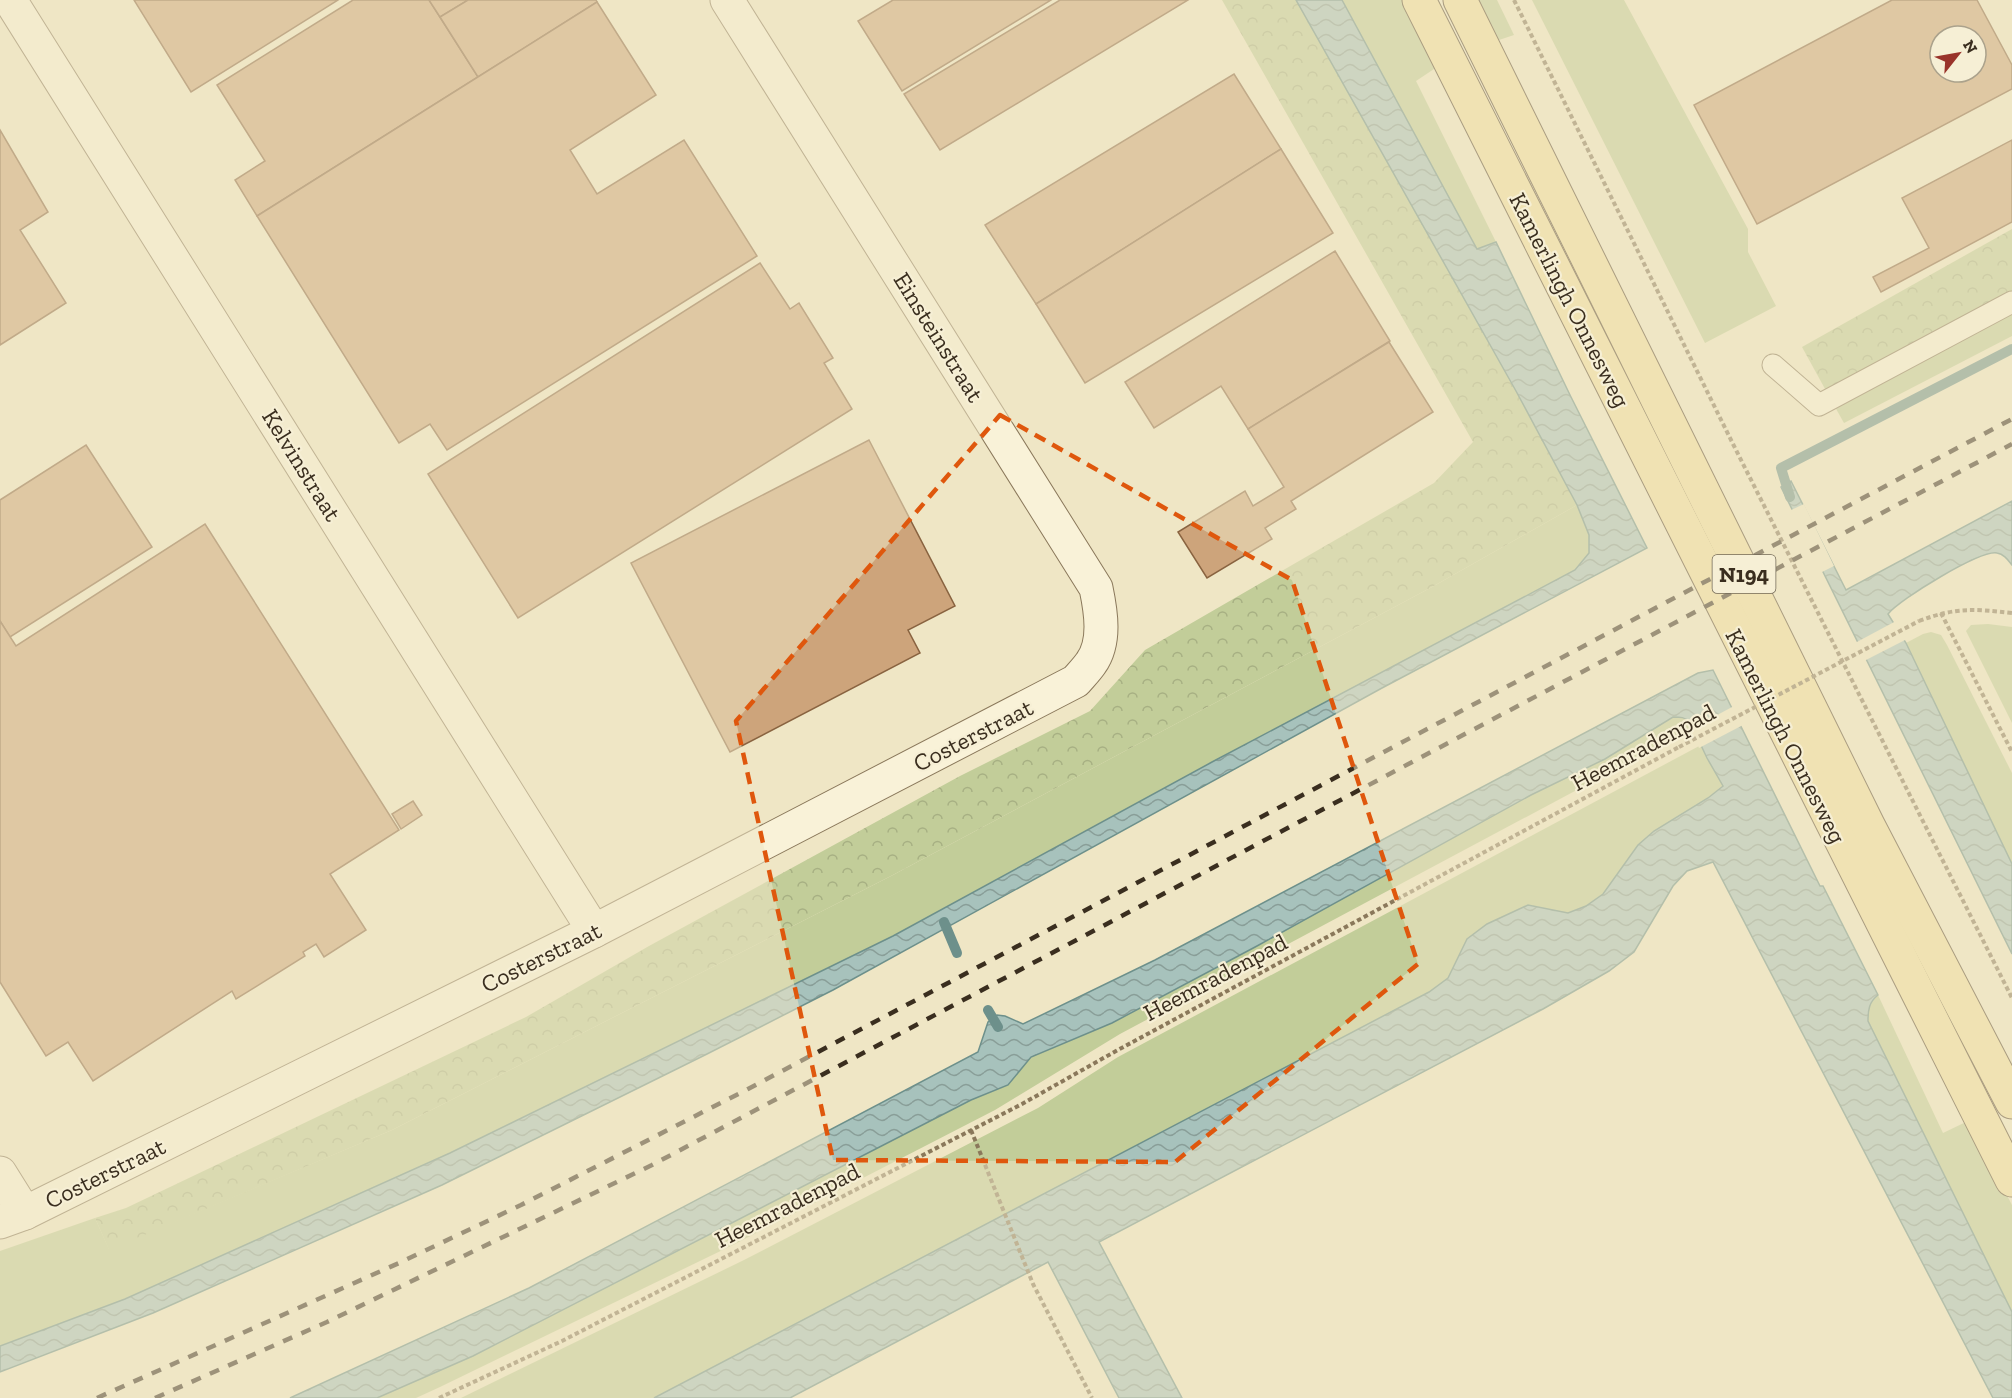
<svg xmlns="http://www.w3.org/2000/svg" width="2012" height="1398" viewBox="0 0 2012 1398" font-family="'Zilla Slab',serif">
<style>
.green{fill:#c2cd99}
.forest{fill:url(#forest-crowns)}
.water{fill:url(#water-waves);stroke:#6d908b;stroke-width:1.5}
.pier{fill:#efe6c5}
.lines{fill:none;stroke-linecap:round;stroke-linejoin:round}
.stream{stroke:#6d908b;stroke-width:10}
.building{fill:#cda47b;stroke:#896340;stroke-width:1.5;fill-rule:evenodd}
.lane-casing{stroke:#8a785b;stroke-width:23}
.street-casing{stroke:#8a785b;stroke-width:35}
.primary-casing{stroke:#58452f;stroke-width:35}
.path{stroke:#8a785b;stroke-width:4;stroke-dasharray:4.5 3;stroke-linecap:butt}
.lane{stroke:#f9f2d8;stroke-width:21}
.street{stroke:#f9f2d8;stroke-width:33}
.primary{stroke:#f1de9d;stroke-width:33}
.rail{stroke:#3a2e1f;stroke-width:4.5;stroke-dasharray:10 10;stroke-linecap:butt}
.path-bridge{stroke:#8a785b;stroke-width:4;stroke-dasharray:4.5 3;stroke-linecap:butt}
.marked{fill:none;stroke:#df570d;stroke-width:4.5;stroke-dasharray:12 8;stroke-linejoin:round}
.labels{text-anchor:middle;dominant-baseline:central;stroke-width:4.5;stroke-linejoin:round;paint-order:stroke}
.shield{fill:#f6efd5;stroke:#726856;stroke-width:1.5}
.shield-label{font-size:22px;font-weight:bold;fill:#3a2e1f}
.street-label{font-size:24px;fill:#3a2e1f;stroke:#f6efd5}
</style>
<defs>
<pattern id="forest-crowns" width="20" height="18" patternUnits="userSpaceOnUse" patternTransform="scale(1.5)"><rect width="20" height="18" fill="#c2cd99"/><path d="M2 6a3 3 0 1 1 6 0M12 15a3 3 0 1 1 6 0" fill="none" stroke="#a7b083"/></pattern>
<pattern id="water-waves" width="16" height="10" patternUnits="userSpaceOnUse" patternTransform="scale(1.5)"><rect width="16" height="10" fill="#a7c2bc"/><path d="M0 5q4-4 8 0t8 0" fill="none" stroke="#899e98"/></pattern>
</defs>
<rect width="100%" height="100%" fill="#efe6c5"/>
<g class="green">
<path d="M1342,0H1404L1437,67L1416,81L1496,242L1477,249Z"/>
<path d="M1471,0H1497L1514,35L1490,43Z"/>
<path d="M1532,0H1624L1748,229V252L1776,306L1705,343Z"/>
<path d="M2012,300V336L1844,423L1830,398Z"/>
<path d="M1577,505L1589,535V553L1575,570L1250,742L893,936L450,1153L125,1299L0,1346V1251L95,1218L109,1249L392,1130L891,876L1432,587Z"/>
<path d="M1988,624L2012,627V723L1966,631L1971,625Z"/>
<path d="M1931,632L1941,635L1947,645L2012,773V864L1906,643L1923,634Z"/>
<path d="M1673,717L1685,718L1694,730L1674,738L1120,1034L995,1110L735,1244L440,1387L416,1398H377L473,1356L971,1100L1008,1085L1031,1057L1112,1023L1257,946L1531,795L1605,759Z"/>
<path d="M1701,745L1723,785L1708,798L1654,831L1638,845L1603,894L1586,906L1568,913L1528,905L1467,939L1448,979L1429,992L654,1398H461L744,1260L1038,1108L1118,1057Z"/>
<path d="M1878,995L1943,1133L1968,1121L2012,1205V1312L1868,1021C1868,1010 1869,1002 1878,995Z"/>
</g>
<g class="forest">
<path d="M1222,0H1296L1516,391L1577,505L1432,587L891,876L392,1130L109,1250L95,1218L126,1208L526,1017L649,946L960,776L1090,711L1145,650L1434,483L1473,442Z"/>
<path d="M2012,229V300L1830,398L1802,347Z"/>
</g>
<g class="water">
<path d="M1296,0H1342L1477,249L1496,242L1571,397L1647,548L1382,688L833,990L705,1055L442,1185L153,1313L0,1372V1346L125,1299L450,1153L893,936L1212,762L1575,570L1589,553V535L1577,505L1516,391Z"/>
<path d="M1791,481L1846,590L2012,501V565C2008,560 2004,554 1997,553C1980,550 1900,599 1888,614L1906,643L2012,864V954L1781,487Z"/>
<path d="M1713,670L1820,886H1823L1878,995C1869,1002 1868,1010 1868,1021L2012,1312V1398H1993L1713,862L1687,871L1673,886L1634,952L1609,971L1543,1009L1099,1242L1182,1398H1119L1048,1262L790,1398H654L1429,992L1448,978L1467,939L1487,924L1528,905L1568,913L1586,906L1603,894L1638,845L1654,831L1708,798L1723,786L1707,758L1690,722C1685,717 1680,717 1673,717L1605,759L1531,795L1257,946L1112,1023L1031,1057L1008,1085L971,1100L473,1356L377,1398H290L529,1288L978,1052L988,1022L997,1015L1005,1016L1023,1024L1155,960L1698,673Z"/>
</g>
<g class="pier">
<path d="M1804,504L1834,566L1820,573L1789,511Z"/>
<path d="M1896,621L1907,639L1864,661L1855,643Z"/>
<path d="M1734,706L1743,725L1699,748L1691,729Z"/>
</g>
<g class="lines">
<g class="stream">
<path d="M1790,497L1781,468L2012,349"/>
<path d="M944,922L957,953"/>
<path d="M988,1010L998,1027"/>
</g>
</g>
<g class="building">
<path d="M134,0H338L191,92Z"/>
<path d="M353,0H429L478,77L257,216L235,180L265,161L217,85Z"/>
<path d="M429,0H468L440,17Z"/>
<path d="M468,0H596L597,2L478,77L440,17Z"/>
<path d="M893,0H1051L902,91L858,21Z"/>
<path d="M1060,0H1188L940,150L904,94Z"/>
<path d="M1892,0H1977L2012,65V89L1757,224L1694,105ZM1940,36H1976V72H1940Z"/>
<path d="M597,2L656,95L570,150L597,194L684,140L757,256L447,450L430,424L399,443L257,216Z"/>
<path d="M1234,74L1281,149L1036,304L985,225Z"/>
<path d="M0,130L48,212L20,230L66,303L0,345Z"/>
<path d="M2012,140V222L1881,292L1873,277L1929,248L1902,198Z"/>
<path d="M1281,149L1333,233L1085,383L1036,304Z"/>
<path d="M1335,251L1390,341L1248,429L1221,386L1154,428L1125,382Z"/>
<path d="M760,263L790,309L799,303L833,358L824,363L852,409L518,618L428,474Z"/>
<path d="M1389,342L1433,412L1291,501L1296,509L1265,528L1272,539L1207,578L1178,532L1245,491L1253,506L1284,487L1248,429Z"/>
<path d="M869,440L955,606L908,630L920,653L730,752L631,563Z"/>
<path d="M86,445L152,547L10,637L0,621V500Z"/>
<path d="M205,524L399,830L330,874L366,930L324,957L316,944L303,952L305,956L236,999L232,991L93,1081L68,1042L46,1056L0,982V621L16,646Z"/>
<path d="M413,801L422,815L401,829L392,814Z"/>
</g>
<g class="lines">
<g class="lane-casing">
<path id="lane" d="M1773,365L1819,405L2012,302"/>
</g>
<g class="street-casing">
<g id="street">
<path d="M10,0L594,931"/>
<path d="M0,1173L25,1213"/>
<path d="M0,1222L25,1213L594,931L1076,681C1081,675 1087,669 1091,663C1106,642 1101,612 1096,588L727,0"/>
</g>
</g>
<g class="primary-casing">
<g id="primary">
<path d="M1419,0C1617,393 1811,788 2012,1180"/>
<path d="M1460,0L1868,825L2012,1102"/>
</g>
</g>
<g class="path">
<path d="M1514,0L1733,444L2012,998"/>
<path d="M1941,613L2012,752"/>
<path d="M1919,621C1956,607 1974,609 2012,613"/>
<path d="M971,1130L1033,1284L1092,1398"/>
<path d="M439,1398L562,1341L1022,1104L1116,1051L1679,747"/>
</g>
<use href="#lane" class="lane"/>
<use href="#street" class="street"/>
<use href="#primary" class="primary"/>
<g class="rail">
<path d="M97,1398L399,1263L521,1205L748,1089L2012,419"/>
<path d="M155,1398L327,1322L652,1165L2012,444"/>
</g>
<path class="path-bridge" d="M1679,747L1919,621"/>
</g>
<path d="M0 0H2012V1398H0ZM1000,415L1292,580L1418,964L1175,1162L833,1160L736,721Z" fill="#efe6c5" fill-opacity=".55" fill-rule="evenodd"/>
<path class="marked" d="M1000,415L1292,580L1418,964L1175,1162L833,1160L736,721Z"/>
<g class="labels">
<rect class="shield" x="1712.5" y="555" width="63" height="38" rx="4.5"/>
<g class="shield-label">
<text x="1744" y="574">N194</text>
</g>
<g class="street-label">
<text transform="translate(1570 300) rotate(63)">Kamerlingh Onnesweg</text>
<text transform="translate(939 337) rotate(58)">Einsteinstraat</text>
<text transform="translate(302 465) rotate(58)">Kelvinstraat</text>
<text transform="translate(973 735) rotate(-27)">Costerstraat</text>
<text transform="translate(1786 736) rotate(63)">Kamerlingh Onnesweg</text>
<text transform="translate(1643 747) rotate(-28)">Heemradenpad</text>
<text transform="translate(541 957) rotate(-26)">Costerstraat</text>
<text transform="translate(1215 977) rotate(-28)">Heemradenpad</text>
<text transform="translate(105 1173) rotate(-26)">Costerstraat</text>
<text transform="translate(787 1205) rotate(-27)">Heemradenpad</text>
</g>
</g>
<g transform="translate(1958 54) rotate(59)"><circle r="28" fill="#f6efd5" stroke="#aba28c" stroke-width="1.5"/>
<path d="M0-4.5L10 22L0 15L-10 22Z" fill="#99332a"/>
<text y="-9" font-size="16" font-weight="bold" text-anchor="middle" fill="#3a2e1f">N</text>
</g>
</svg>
